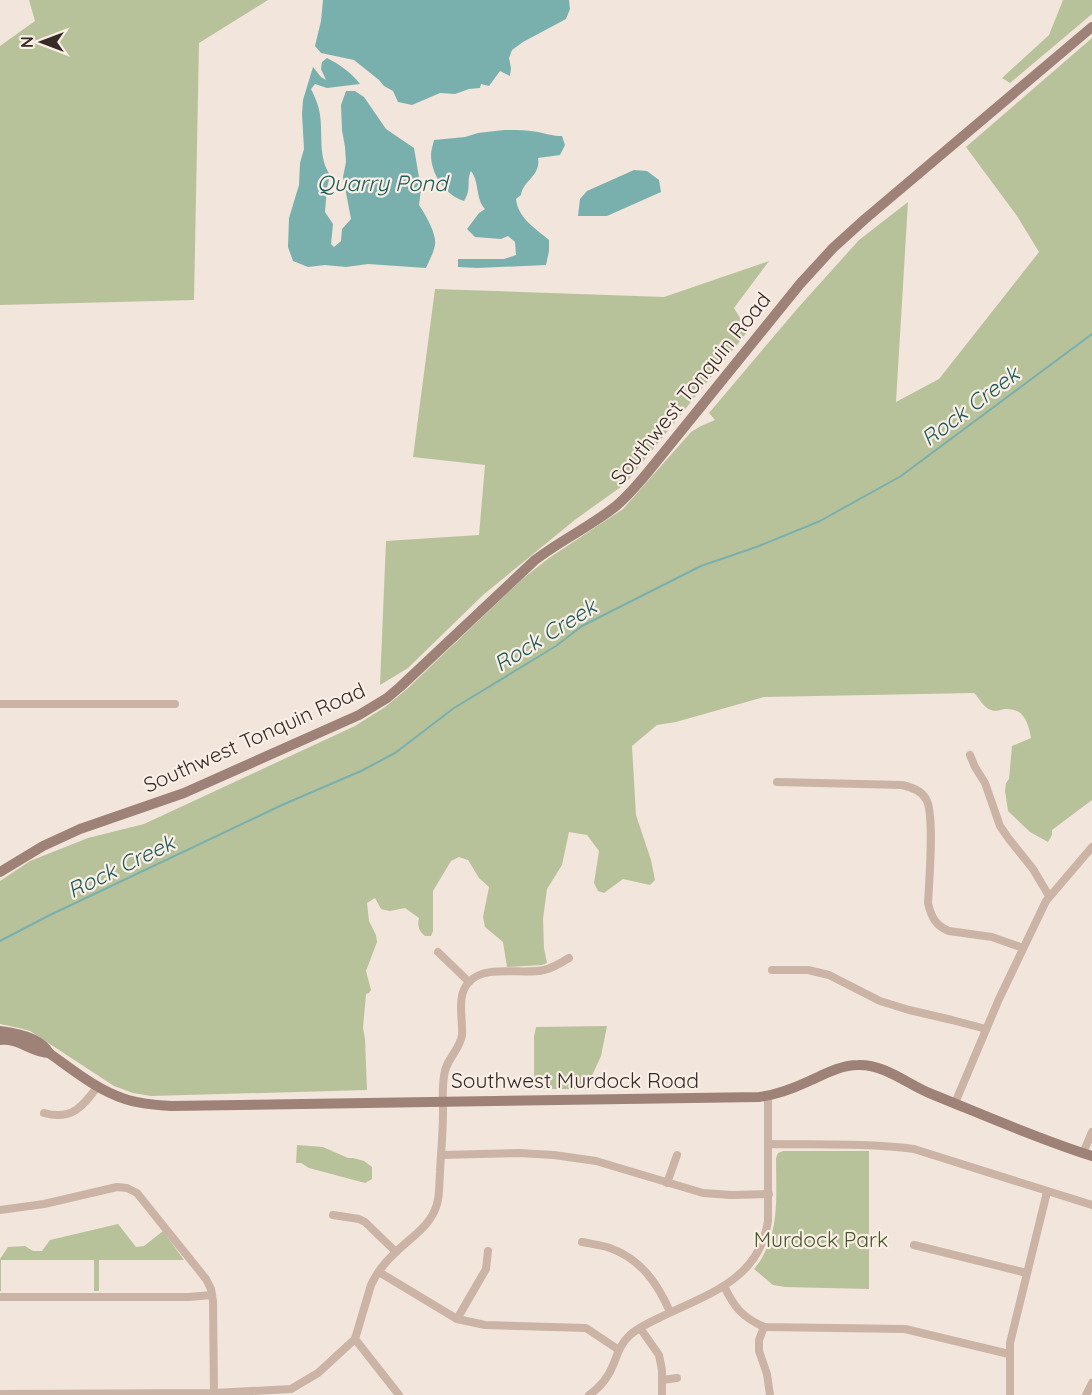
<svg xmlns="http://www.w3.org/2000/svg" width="1092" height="1395" viewBox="0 0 1092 1395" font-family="Quicksand,sans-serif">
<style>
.green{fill:#b8c29a}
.water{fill:#79b0ad}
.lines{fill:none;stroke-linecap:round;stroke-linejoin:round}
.stream{stroke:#79b0ad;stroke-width:2}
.minor{stroke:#cbb3a6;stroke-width:8}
.secondary{stroke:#9f8277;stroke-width:10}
.labels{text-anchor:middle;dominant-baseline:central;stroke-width:4.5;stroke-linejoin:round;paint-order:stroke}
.street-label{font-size:21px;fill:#372b27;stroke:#faefe7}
.park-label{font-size:21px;fill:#4a562a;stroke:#faefe7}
.water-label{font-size:22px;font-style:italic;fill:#1c5a58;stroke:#faefe7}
</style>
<rect width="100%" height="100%" fill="#f2e5db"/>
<g class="green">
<path d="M29,0H268L199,43L194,300L0,305V46L35,21Z"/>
<path d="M1063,0H1092V14L1010,83L1002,78L1049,35Z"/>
<path d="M1092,38V800L1052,830V835L1048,842L1030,832L1008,811L1005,791L1006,783L1009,779L1012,746L1031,738C1028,722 1024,708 1005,709C1000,710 996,712 991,710C984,708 979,698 974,693L764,697L676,722L657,725L632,746L636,815L651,860L655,880L650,885L623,879L604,893L598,891L594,883L599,851L587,835L569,832L562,865L547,889L543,919L544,948L547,963L542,965L507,967L503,942L485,927L483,917L489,887L479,878L468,860L459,857L451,861L433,891V931L431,936H425C419,931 417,926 419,918L405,908L390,911L381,909L375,898L367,903L369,921L376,935L377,942L366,971L371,990L369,993L366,994L363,1028L365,1039L367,1090L151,1096L133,1093L114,1086L30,1031L19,1028L0,1024V881L30,861L88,838L144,824L355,726L385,707L407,689L521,580L549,558L623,509L691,432L701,426L715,420L709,413L797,309L859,240L908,202L896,402L939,379L1039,252L1017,216L966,147Z"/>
<path d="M769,261L734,308L748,331L625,484L576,519L483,595L408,668L380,685L386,541L479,535L485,465L413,457L435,289L664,297Z"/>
<path d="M607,1026L601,1056L586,1089H534V1037L536,1027Z"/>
<path d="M297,1145L323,1147L348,1158H353L364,1161L372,1167V1179L365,1183L309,1168L301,1163H296Z"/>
<path d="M783,1151H869V1289L785,1287L773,1285L754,1269C781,1237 776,1196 776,1158L778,1153Z"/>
<path d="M118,1224L136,1247L144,1246L163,1231L184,1260H99V1291H94V1260H1V1291H0V1259L8,1247L25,1246L33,1251H42L50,1240Z"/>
</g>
<g class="water">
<path d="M323,0H569L570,9L566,19L523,42L512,50L509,58L511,68L510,76L500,71L489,86L481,84L480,88L469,89L455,94L440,93L412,105L398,102L393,91L384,86L379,80L354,60L321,53L315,46L321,21Z"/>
<path d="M327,58C339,64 352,73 360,84L327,88L315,84L311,89C315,97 319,106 320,115C323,136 318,157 330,175L327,188L325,212L333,224L331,244L334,247L341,241L342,229L351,219L343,177L346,162L345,147L342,130L341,105L346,91H355L364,97L386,129L414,148L421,189L419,205C425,214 437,234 435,245C434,252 429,261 426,268L368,264L346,267L325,265L308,267L293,261L288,247L289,218L299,185L300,163L304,149L302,114L303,100L313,67L321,77L326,80L321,69L322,62Z"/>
<path d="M504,130C515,130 527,130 538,132C547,134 553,136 562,136L565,145L560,155L538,158C541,176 523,180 521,195L516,199C518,218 535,228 549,240V251L546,265L477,268L458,267V259H504L516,255L515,242L508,236L501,239L475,237L467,229L479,213L485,209C475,198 480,183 471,171C466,181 472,189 464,201C445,195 431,174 431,155C431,150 433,145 434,140L465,137L478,133Z"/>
<path d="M634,170L647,171L659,180L661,192L607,216H578L580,199L587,191Z"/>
</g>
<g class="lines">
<path class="stream" d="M0,941L50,915L282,805L361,771L395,753L454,708L556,646L582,626L701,566L759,546L820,521L901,476L1092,334"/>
<g class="minor">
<path d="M0,704H175"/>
<path d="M970,755L975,767L985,783L1000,826L1009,839L1033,869L1049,896"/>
<path d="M777,782L902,785C911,787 921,790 926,799C935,813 929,883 928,903C931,917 936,926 949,931L992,937L1023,948"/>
<path d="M438,952L469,982"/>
<path d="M772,970H808L829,975L880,1001L909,1010L952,1020L986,1029"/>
<path d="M955,1103L999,999L1046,901L1092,847"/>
<path d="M44,1113C72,1121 83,1106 98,1086"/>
<path d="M768,1144C817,1145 865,1143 914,1149L1092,1205"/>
<path d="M1083,1153L1092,1132"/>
<path d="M441,1155L519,1153L554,1155L596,1161L703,1193L731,1195L769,1194"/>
<path d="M667,1183L677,1155"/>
<path d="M0,1210L44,1204L117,1187L127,1188L137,1193L206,1279L211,1289L213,1301L214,1395"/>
<path d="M333,1215L359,1219L365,1222L396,1252"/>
<path d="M582,1242C591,1244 601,1245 610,1248C641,1259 658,1284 670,1312"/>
<path d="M914,1245L1027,1273"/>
<path d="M379,1272L457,1319L485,1325L586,1328L619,1350"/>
<path d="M724,1286C734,1307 742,1317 764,1327L905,1329L1009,1354"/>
<path d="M0,1297H189L212,1295"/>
<path d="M457,1319L486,1269L488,1251"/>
<path d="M764,1327L759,1340V1351L767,1374L770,1395"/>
<path d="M640,1328L659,1355L662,1370V1395"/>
<path d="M662,1380L677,1378"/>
<path d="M0,1394L214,1393L291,1389L318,1373L355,1339"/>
<path d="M399,1395L355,1339L371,1285C377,1272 386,1261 396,1252C411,1237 431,1226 437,1204C440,1194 439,1183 440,1172C441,1152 443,1133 443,1113C443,1101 442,1088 444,1076C445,1060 460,1050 462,1035C463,1018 456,995 469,982C485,964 523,975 544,970C553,968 561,963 569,958"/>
<path d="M589,1395C601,1387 609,1376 614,1363C618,1352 621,1343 630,1335C639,1327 650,1322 661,1317C708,1294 759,1280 768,1221V1096"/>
<path d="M1010,1395V1343L1047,1192"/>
<path d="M1086,1395L1092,1383"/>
</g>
<g class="secondary">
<path d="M0,872L43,846L80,829L184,793L359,715L387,698L400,687L535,560C561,540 591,526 616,506C628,496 638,484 648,472L800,284L833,248L865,219L1092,27"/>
<path d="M0,1031C17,1033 41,1038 49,1053C73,1070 97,1090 125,1099C140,1104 155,1105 171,1106L759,1097C775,1095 792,1089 807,1082C823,1075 840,1065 858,1065C886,1064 909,1086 934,1095C986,1116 1038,1139 1092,1156"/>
<path d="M0,1040C20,1038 32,1053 49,1053"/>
</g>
</g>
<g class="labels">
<g class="street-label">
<text transform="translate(690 388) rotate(-51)">Southwest Tonquin Road</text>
<text transform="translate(254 737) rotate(-24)">Southwest Tonquin Road</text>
<text x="575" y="1080">Southwest Murdock Road</text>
</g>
<g class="park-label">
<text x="821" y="1239">Murdock Park</text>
</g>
<g class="water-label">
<text x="382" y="183">Quarry Pond</text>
<text transform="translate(970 406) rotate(-37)">Rock Creek</text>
<text transform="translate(545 635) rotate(-32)">Rock Creek</text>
<text transform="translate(121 866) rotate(-26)">Rock Creek</text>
</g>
</g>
<g transform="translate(42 42) rotate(270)" stroke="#faefe7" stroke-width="4.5" paint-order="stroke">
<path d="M0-4.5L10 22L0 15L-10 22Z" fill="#372b27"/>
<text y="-9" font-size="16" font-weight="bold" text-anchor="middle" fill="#372b27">N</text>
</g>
</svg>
